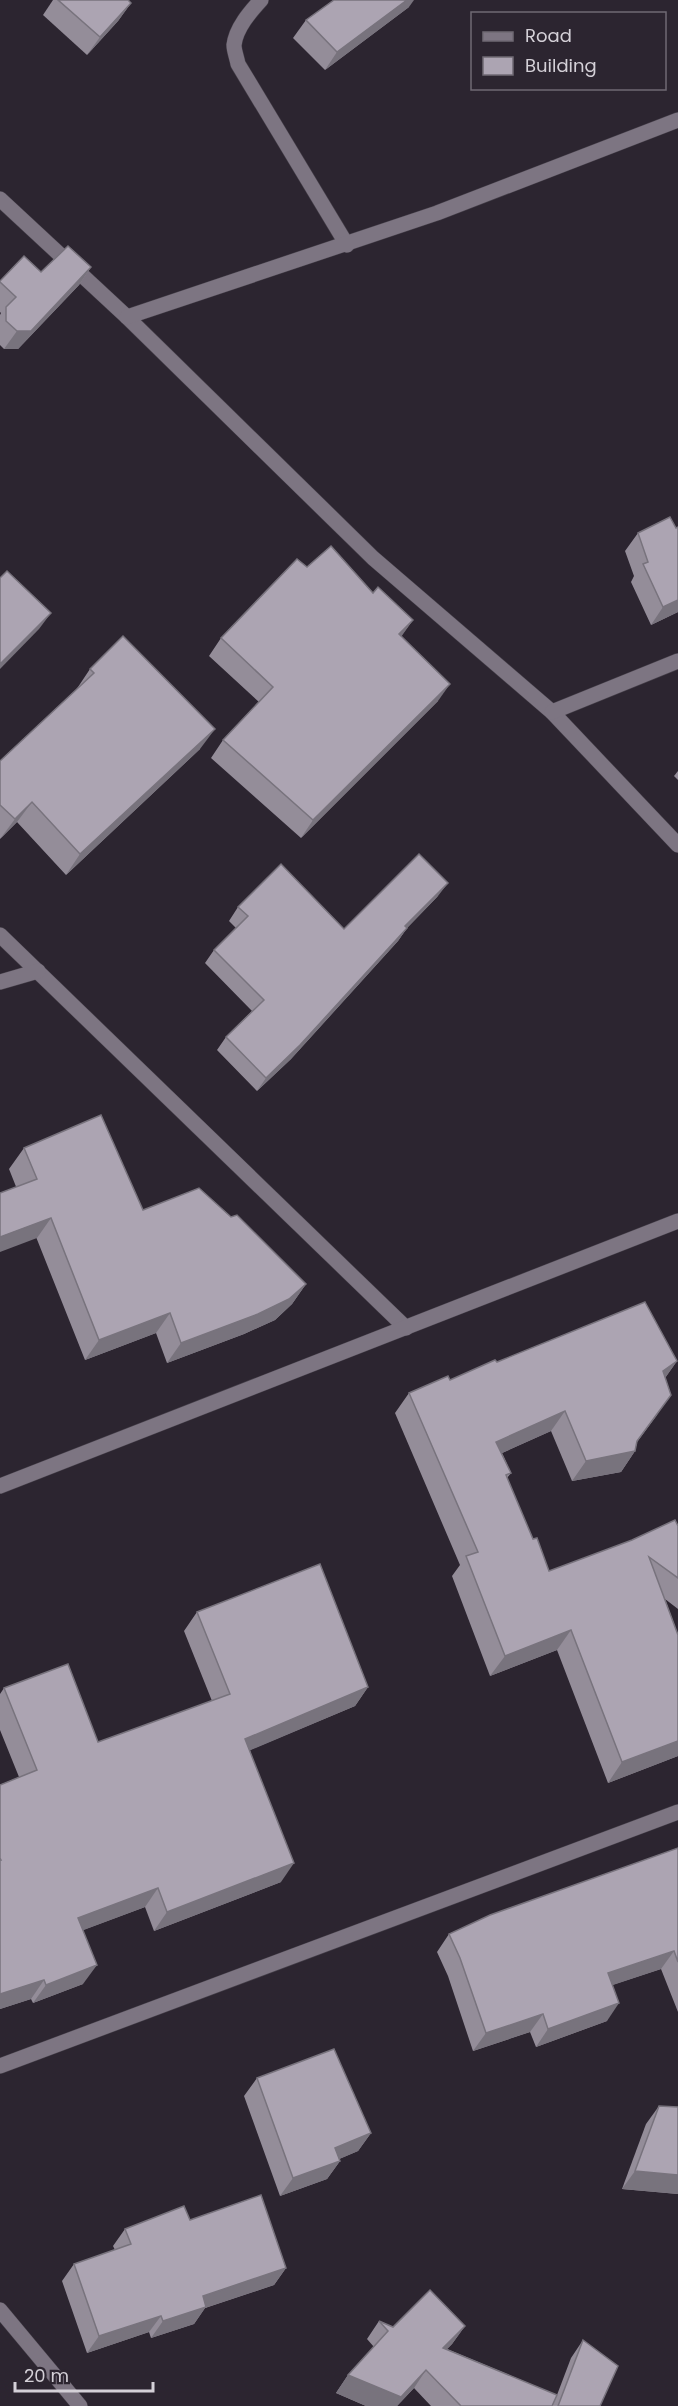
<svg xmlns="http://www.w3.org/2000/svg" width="678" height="2406" viewBox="0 0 678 2406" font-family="Poppins,sans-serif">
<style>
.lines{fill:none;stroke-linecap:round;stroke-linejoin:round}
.minor-casing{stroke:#46404a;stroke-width:16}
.minor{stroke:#7d7582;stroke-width:15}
.wall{fill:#948d99}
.shaded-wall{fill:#78737d}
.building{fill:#aca4b2;stroke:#78737d;stroke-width:1.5}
</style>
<rect width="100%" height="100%" fill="#2c2530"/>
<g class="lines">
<g class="minor-casing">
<g id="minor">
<path d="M261,0C250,12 236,28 234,45C234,51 237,58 238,64L347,245"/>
<path d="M0,199L127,317L373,558L552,712L678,845"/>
<path d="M127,317L437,213L678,120"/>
<path d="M552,712L678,661"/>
<path d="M0,935L406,1328"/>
<path d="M0,982L38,971"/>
<path d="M0,1486L678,1221"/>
<path d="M0,2066L678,1812"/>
<path d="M0,2310L80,2406"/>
</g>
</g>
<use href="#minor" class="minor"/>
</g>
<g class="wall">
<path d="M53,0H128L131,3L118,21L87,55L43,15Z"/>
<path d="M409,7L325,70L293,38L306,20Z"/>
<path d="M91,267L79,285L18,349H4L0,345V315L1,313L0,312V281L41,272Z"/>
<path d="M676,528L678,612L651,625L631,582L634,576L625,551L638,533Z"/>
<path d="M307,567L413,620L401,636L438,701L301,838L211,758L223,740L259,702L209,656L221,638Z"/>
<path d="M90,669L200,749L66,875L17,822L0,839V761L76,690Z"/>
<path d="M678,771V780L674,776Z"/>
<path d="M438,896L407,928L398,941L291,1059L257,1091L217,1050L226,1037L252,1011L205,963L214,950L236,928L229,921L238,907L344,929Z"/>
<path d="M24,1148L143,1210L306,1284L292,1304L275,1320L244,1334L167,1363L156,1333L85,1360L9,1169Z"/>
<path d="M677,1361L665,1378L657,1415L637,1442L635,1451L621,1472L572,1481L551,1431L502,1453L511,1473L507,1478L533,1539L549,1571L678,1526V1609L665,1599L678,1635V1756L608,1783L557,1650L490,1676L452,1576L460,1565L395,1413L409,1393L450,1380L497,1362Z"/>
<path d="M197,1612L368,1687L355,1706L250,1750L281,1882L154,1931L145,1907L83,1930V1984L33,2003L31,1999L0,2009V1785L19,1777L0,1730V1694L4,1688L98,1742L212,1701L184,1631Z"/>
<path d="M678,1848V2012L661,1969L612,1985L607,2021L536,2047L530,2032L473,2051L448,1976L437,1952L449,1934Z"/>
<path d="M257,2078L371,2133L358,2151L339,2159L340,2161L327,2179L280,2196L244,2096Z"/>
<path d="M659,2106L678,2194L622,2189L646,2124Z"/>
<path d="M190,2220L286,2268L274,2285L205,2308L194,2324L151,2338L149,2332L87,2353L62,2281L74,2264L115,2250L113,2246L125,2229Z"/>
<path d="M379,2321L393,2327L465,2326L452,2344L447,2349L557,2395L571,2358L583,2340L600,2406H431L414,2388L397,2406H366L336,2393L348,2375L374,2347L367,2339Z"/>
</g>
<g class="shaded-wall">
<path d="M407,0H414L409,7L325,70L337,52Z"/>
<path d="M131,3L118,21L87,55L100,37Z"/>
<path d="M91,267L79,285L18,349H4L17,331Z"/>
<path d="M678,600V612L651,625L663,607Z"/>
<path d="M51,613L39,629L0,669V664Z"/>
<path d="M413,620L401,637L399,634Z"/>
<path d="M450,684L438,701L301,838L313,820Z"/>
<path d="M215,729L200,749L66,875L80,854Z"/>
<path d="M32,802L17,822L0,839L15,819Z"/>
<path d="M448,883L438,896L407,928L398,941L291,1059L257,1091L266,1078L405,926Z"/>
<path d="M51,1218L37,1238L0,1252V1237Z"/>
<path d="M306,1284L292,1304L275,1320L244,1334L167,1363L181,1343Z"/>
<path d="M170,1313L156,1333L85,1360L99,1340Z"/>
<path d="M677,1361L663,1381V1371Z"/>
<path d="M671,1395L629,1453L635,1451L621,1472L572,1481L586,1461Z"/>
<path d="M565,1411L551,1431L482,1462L496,1442Z"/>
<path d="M571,1630L557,1650L490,1676L505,1656Z"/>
<path d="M368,1687L355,1706L232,1758L245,1739Z"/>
<path d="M678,1741V1756L608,1783L622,1762Z"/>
<path d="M294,1863L281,1882L154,1931L167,1912Z"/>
<path d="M158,1888L145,1907L65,1937L78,1918Z"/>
<path d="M674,1951L661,1969L595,1991L608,1973Z"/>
<path d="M97,1965L83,1984L33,2003L46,1985Z"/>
<path d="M44,1980L31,1999L0,2009V1994Z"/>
<path d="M619,2003L607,2021L536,2047L548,2029Z"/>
<path d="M543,2014L530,2032L473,2051L486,2033Z"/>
<path d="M371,2133L358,2151L323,2166L335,2148Z"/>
<path d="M340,2161L327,2179L280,2196L293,2178Z"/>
<path d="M635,2171L678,2175V2194L622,2189Z"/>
<path d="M286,2268L274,2285L205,2308L194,2324L151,2338L163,2321L203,2296Z"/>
<path d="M161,2316L149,2332L87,2353L99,2336Z"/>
<path d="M465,2326L452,2344L430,2366L443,2348Z"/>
<path d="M426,2370L414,2388L397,2406H366L336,2393L348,2375Z"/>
</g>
<g class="building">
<path d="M58,0H128L131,3L100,37Z"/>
<path d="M334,0H407L337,52L306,20Z"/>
<path d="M68,246L91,267L31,331H17L6,321V307L16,297L0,282V281L24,256L41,272Z"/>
<path d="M670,517L676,528L678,527V600L663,607L643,564L648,562L638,533Z"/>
<path d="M331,546L373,593L378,587L413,620L399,634L450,684L313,820L223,740L273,687L221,638L297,559L307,567Z"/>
<path d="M7,571L51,613L0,664V578Z"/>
<path d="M123,636L215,729L80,854L32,802L15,819L0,805V761L94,673L90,669Z"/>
<path d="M419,854L448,883L405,926L407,928L300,1045L266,1078L226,1037L264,1000L214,950L248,916L238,907L281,864L344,929Z"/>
<path d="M101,1115L143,1210L199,1188L231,1217L237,1215L306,1284L289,1299L258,1314L181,1343L170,1313L99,1340L51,1218L0,1237V1193L37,1179L24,1148Z"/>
<path d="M645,1302L677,1361L663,1371L671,1395L637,1441L635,1451L586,1461L565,1411L496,1442L511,1473L506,1475L533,1539L537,1538L549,1571L632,1540L675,1520L678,1526V1578L649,1557L678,1635V1741L622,1762L571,1630L505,1656L466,1556L478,1552L409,1393L448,1376L450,1380L495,1360L497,1362Z"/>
<path d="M320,1564L368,1687L245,1739L294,1863L167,1912L158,1888L78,1918L97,1965L46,1985L44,1980L0,1994V1860H1L0,1858V1785L37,1770L4,1688L68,1664L98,1742L230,1694L197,1612Z"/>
<path d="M678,1848V1962L674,1951L608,1973L619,2003L548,2029L543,2014L486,2033L460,1958L449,1934L490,1915Z"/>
<path d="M334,2049L371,2133L335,2148L340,2161L293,2178L257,2078Z"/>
<path d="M659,2106L678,2107V2175L635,2171Z"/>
<path d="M261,2195L286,2268L203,2296L206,2307L163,2321L161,2316L99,2336L74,2264L131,2244L125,2229L184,2206L190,2220Z"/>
<path d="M430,2290L465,2326L443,2348L557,2395L552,2406H461L426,2370L401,2397L348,2375L388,2331L379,2321L393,2327Z"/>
<path d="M583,2340L618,2366L600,2406H558Z"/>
</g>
<rect x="471" y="12" width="195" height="78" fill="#2c2530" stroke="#6f6973" stroke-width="1.5"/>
<rect x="483" y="32" width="30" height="9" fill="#7d7582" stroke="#6f6973" stroke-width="1.5"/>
<text x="525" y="42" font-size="18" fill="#d4d0d7">Road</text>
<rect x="483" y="57" width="30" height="18" fill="#aca4b2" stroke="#6f6973" stroke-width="1.5"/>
<text x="525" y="72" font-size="18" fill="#d4d0d7">Building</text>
<path d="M15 2382v9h138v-9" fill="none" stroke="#d4d0d7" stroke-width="3"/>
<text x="24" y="2382" font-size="18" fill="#d4d0d7" stroke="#2c2530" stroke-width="4.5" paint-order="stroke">20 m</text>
</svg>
